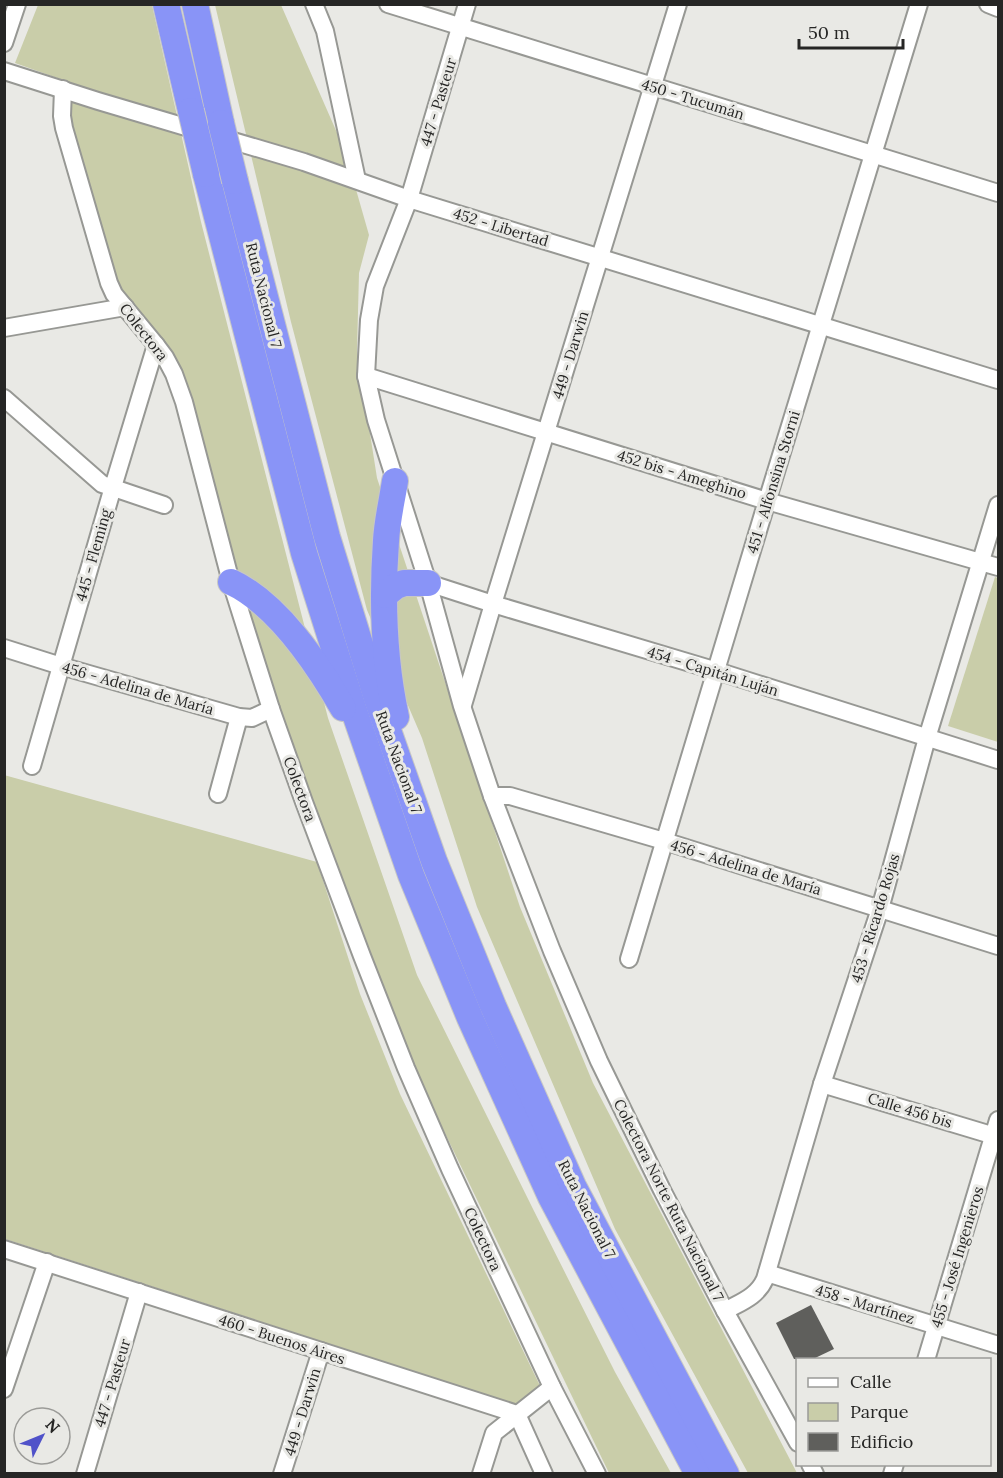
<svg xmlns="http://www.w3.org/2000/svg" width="1003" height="1478" viewBox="0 0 1003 1478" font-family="Lora,serif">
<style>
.green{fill:#c9cda9}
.building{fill:#5f5f5c}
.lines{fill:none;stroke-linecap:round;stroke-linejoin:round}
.minor-casing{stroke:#979894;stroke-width:20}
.highway-casing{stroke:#c7c7c6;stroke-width:28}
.minor{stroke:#fff;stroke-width:16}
.highway{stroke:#8994f7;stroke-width:26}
.highway-bridge-casing{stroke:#c7c7c6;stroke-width:28;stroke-linecap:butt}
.highway-bridge{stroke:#8994f7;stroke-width:26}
.labels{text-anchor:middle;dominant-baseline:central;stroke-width:6;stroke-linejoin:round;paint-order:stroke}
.street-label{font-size:15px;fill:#262625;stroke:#e9e9e5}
</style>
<rect width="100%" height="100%" fill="#e9e9e5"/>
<g class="green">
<path d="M38,5H152L201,222L328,718L417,975L534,1211L615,1372L671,1473H609L414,1069L309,796L267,675L184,380L114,280L60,79L15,63Z"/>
<path d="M215,5H281L345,151L369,235L359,273L357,351L377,478L520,907L593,1083L797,1473H748L615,1229L477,907L422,738L367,610L291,322Z"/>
<path d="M995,577L998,578V742L948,726Z"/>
<path d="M4,775L317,862L360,994L400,1094L542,1390L525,1407L5,1239Z"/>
</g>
<path class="building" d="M811,1305L834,1349L813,1359H794L776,1323Z"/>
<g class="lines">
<g class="minor-casing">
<g id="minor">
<path d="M314,4L325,31L357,180"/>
<path d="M388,4L998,193"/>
<path d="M467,4L409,199L375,286L369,320L366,376L376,420L428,583L462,706L492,796L552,951L599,1061L662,1190L725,1311L798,1443"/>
<path d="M988,4L998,8"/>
<path d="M4,43L17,4"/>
<path d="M4,71L98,101L304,162L409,199L998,380"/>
<path d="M63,89L62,116L64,128L109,283L114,294L156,345L165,357L174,374L184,402L231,582L271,709L304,802L362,956L406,1068L450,1169L552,1387L597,1474"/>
<path d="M4,328L125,307"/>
<path d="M366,376L767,501L998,567"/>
<path d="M4,398L102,484L164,505"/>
<path d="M428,583L493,604L717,671L998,760"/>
<path d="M4,648L61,666L239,717L252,718L271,709"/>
<path d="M463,705L493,604L678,4"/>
<path d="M32,766L113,487L156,345"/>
<path d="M218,794L239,717"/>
<path d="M492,796H510L664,841L998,946"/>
<path d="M629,959L767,501L919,4"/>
<path d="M822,1084L998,1137"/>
<path d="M4,1249L517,1414"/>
<path d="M767,1273L998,1345"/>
<path d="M725,1311C741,1302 757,1297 765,1279L822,1084L880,909L927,738L998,505"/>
<path d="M926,1360L998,1120"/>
<path d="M4,1389L47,1262"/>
<path d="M517,1414L544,1474"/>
<path d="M810,1464L815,1474"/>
<path d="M85,1474L139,1292"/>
<path d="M282,1474L321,1351"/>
<path d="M481,1474L494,1433L552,1387"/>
<path d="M892,1474L895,1464"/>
</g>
</g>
<g class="highway-casing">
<g id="highway">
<path d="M166,4L191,111"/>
<path d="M195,4L221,123"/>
<path d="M206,174L304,553L353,708L411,875L470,1018L551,1197L698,1474"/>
<path d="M235,181L327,537L377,699L434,861L493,1006L573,1186L726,1474"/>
<path d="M395,481C392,501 387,521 386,541C382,597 384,661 396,717"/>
<path d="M231,582C278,604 317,663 343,708"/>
<path d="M385,595L396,586L404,583H428"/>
</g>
</g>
<use href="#minor" class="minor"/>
<use href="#highway" class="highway"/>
<g class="highway-bridge-casing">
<g id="highway-bridge">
<path d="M191,111L206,174"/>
<path d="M221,123L235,181"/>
</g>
</g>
<use href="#highway-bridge" class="highway-bridge"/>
</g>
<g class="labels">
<g class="street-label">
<text transform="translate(693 99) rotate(17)">450 - Tucumán</text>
<text transform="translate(438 102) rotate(-73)">447 - Pasteur</text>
<text transform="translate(501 227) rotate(17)">452 - Libertad</text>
<text transform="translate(264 295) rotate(76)">Ruta Nacional 7</text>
<text transform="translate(144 332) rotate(52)">Colectora</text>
<text transform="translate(570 355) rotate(-73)">449 - Darwin</text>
<text transform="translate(682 474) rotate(17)">452 bis - Ameghino</text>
<text transform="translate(773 482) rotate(-73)">451 - Alfonsina Storni</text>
<text transform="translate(93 555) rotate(-74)">445 - Fleming</text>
<text transform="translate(713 671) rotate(17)">454 - Capitán Luján</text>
<text transform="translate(138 688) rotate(16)">456 - Adelina de María</text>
<text transform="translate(399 762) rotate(70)">Ruta Nacional 7</text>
<text transform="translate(300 789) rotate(70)">Colectora</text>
<text transform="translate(746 867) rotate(17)">456 - Adelina de María</text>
<text transform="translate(875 918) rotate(-73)">453 - Ricardo Rojas</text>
<text transform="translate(910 1110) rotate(17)">Calle 456 bis</text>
<text transform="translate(669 1200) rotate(63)">Colectora Norte Ruta Nacional 7</text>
<text transform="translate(587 1209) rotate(63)">Ruta Nacional 7</text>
<text transform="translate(483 1239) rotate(65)">Colectora</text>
<text transform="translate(957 1257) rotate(-73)">455 - José Ingenieros</text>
<text transform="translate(865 1304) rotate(17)">458 - Martínez</text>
<text transform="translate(282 1339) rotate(18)">460 - Buenos Aires</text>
<text transform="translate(112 1383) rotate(-73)">447 - Pasteur</text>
<text transform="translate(302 1412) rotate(-73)">449 - Darwin</text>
</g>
</g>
<rect width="1003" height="1478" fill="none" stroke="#262625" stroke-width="12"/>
<rect x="796" y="1358" width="195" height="108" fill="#e9e9e5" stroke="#9b9b98" stroke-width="1.5"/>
<rect x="808" y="1378" width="30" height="9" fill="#ffffff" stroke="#9b9b98" stroke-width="1.5"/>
<text x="850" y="1388" font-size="18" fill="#262625">Calle</text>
<rect x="808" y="1403" width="30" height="18" fill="#c9cda9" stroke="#9b9b98" stroke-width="1.5"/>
<text x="850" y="1418" font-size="18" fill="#262625">Parque</text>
<rect x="808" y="1433" width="30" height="18" fill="#5f5f5c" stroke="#9b9b98" stroke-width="1.5"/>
<text x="850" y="1448" font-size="18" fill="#262625">Edificio</text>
<g transform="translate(42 1436) rotate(47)"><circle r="28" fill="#e9e9e5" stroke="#9b9b98" stroke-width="1.5"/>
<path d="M0-4.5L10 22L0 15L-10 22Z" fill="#5052c9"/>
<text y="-9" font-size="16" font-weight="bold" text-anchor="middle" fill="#262625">N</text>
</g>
<path d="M799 39v9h104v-9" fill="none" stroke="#262625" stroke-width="3"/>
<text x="808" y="39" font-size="18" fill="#262625" stroke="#e9e9e5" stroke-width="4.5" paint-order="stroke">50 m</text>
</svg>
